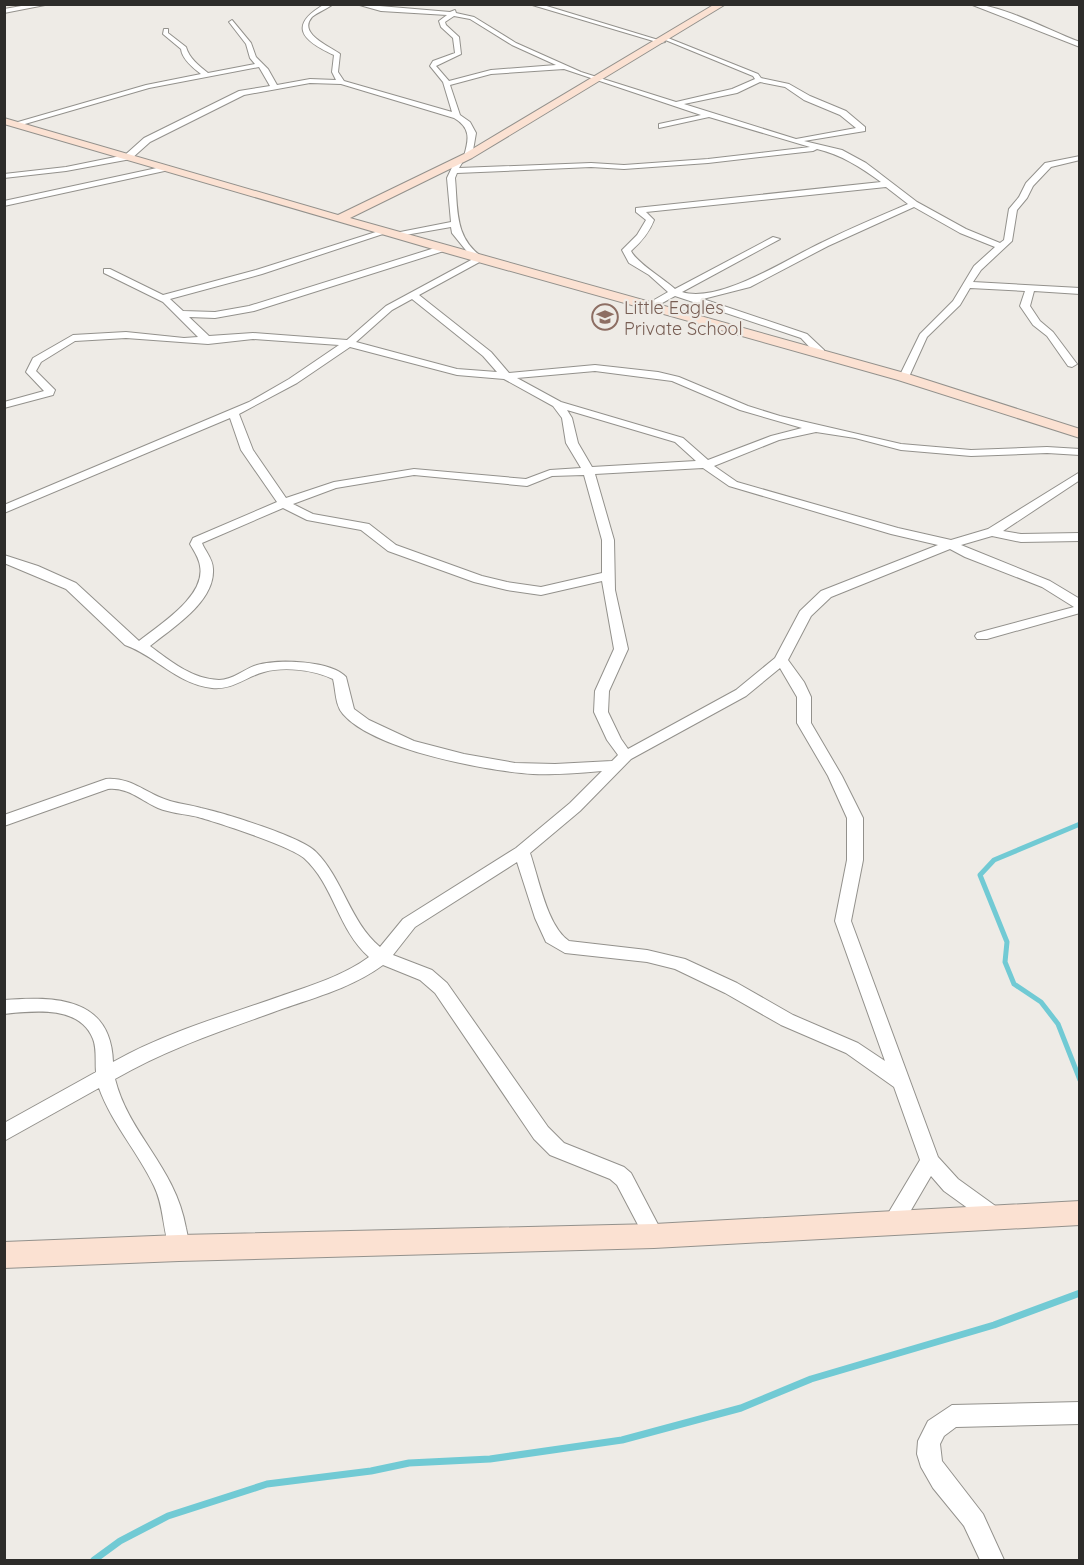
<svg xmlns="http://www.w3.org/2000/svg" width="1084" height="1565" viewBox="0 0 1084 1565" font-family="Quicksand,sans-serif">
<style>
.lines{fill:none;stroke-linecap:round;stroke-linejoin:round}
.stream-far1{stroke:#71cad4;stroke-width:5}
.stream{stroke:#71cad4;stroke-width:7}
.street-casing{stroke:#93918c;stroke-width:2}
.secondary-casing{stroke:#93918c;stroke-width:2}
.street{fill:#fff;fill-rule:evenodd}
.secondary{fill:#fbe1d2;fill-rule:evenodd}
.labels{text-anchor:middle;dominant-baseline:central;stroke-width:4.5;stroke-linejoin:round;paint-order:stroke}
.far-education-label{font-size:18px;fill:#785e54;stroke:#eeebe6;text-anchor:start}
</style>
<rect width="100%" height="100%" fill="#eeebe6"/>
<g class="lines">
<path class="stream-far1" d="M1080,824L994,860L980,875L1007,942L1005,962L1014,984L1041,1002L1058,1024L1080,1080"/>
<path class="stream" d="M94,1560L120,1541L168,1516L267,1484L371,1471L409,1463L490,1459L622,1440L741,1408L811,1379L994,1325L1080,1293"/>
<g class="street-casing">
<g id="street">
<path d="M33,4H50L4,13V9Z"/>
<path d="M325,4H333C327,9 318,12 312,17C297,34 331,47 340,54L338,72L344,81L452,112L443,82L430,66L433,61L455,53L453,38L441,27L439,21L447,15L381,11L356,4L450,12L455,10L456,13L474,17L516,43L581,72L676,102L732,89L755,79L753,76L663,39L668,38L758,74L761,78L789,84L810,96L846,111L865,127V131L804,141L842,150L866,163L917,202L966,229L1000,243L1004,240L1009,209L1019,197L1026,183L1045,163L1080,156V160L1051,167L1033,186L1027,198L1017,210L1012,241L981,270L973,282L1080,288V294L1034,291L1030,306L1040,321L1053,332L1077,364L1072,367L1068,366L1047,336L1033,325L1020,306L1025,291L970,288L960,305L927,337L908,379H900L899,377L920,334L953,301L974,266L995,247L960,233L914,207L828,246L750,287L703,299L807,334L824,350V354H816L801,338L675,296L653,308H647V304L668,292L649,275L629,263L622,250L637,235L646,220L636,212V208L881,182C860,167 842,155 817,149L813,151L708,163L624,169L591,167L457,173L455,178C458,211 454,239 485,259L419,295L491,352L509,373L595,365L658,372L679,377L748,406L780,416L901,444L971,450L1047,447L1080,449V455L1047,453L971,456L901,450L855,438L816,432L779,440L714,466L737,482L898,528L951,540L988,529L1080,472V480L1003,531L1021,534L1080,533V541L1021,542L992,536L961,545L1050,581L1080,599V613L987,639H977L975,636L977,633L1074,607L1042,587L965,557L950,549L831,597L811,616L788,660L804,682L811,697V723L842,776L863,818V860L851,921L938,1157L958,1179L1001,1210L1004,1216L1001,1222L994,1225L987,1222L944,1191L931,1176L900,1229L893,1232L886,1229L883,1223L886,1217L920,1160L894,1087L846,1053L781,1025L725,993L675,969L647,962L565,953L546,942L535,918L517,862L415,927L393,955L432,970L447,983L548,1127L564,1143L624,1167L631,1173L664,1236L661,1242L654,1245L647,1242L617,1185L610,1179L550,1155L534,1139L435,993L420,980L383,965C353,987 317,997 282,1009C225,1030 168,1048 115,1079C129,1135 175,1166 186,1228C188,1237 190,1246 186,1254L179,1257L172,1254C162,1233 165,1208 154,1186C138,1152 112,1124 99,1088L4,1141V1123L96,1072C95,1062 97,1049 93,1039C80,1005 33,1011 4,1014V1000C55,996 111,997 113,1062C166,1032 224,1016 281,996C312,985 343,976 369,957C338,930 334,885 304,858C290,846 219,823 198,817C185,814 170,813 158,808C140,800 128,787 108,789L4,826V815L106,779C132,777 146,794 170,801C180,804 191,805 201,808C224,813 302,837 316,852C343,879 350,922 380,947L403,919L516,848L570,803L602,771C579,773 556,775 533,774C487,771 374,750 343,714C335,705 336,691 333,679C314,670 285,666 264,672C245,677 233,690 212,688C177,684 156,656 125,645L66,589L4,563V555L38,566L76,583L139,641C160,624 206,596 200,566C199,558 194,551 190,544L193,538L277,502L241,450L230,418L4,513V505L249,402L289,379L339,345L253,339L208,344L126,338L75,341L41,362L36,371L55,390L53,395L4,408V402L44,391L26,372L33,358L73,335L126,332L184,338L198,337L163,302L104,273V269H110L163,295L256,270L382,230L389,232L262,274L170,299L183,311L215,312L249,306L441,246H447V250L254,311L215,318L189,317L209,336L253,333L347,340L386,306L473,259L452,233L451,227L394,237L390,234L451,222L447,178L455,161L462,163L459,168L591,163L624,165L708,159L810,147L709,117L659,128V124L701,115L564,69L491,74L450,85L460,115L470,122L476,133L472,156L468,158L464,156C469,139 471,128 454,118L341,84L310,83L244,95L150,142L131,159L66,171L4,178V174L66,167L125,155L144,138L239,91L270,86L259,67L149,88L18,126L11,124L146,85L201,74C193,68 182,59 181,49L163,34L164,29H168V33L186,47C189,58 199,66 208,73L255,64L250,58L246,44L229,22L232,20L251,43L256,57L268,69L277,85L310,79L336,80L332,72L334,55C301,40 288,25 325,4ZM454,16L470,19L512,45L556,65L491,70L449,81L436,66L461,54L459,37L446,25L445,22ZM760,82L785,87L804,100L840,115L856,128L796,139L684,104L737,93ZM886,187L908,204C880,216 851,228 823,242C788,258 720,304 682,292L780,239L773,237L675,289C663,278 637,263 631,251C641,242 649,233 654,220L646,212ZM412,299L483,356L497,372L457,369L356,342L392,310ZM350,347L457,375L504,379L553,406L562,418L566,443L581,468L550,470L526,479L414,469L334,482L286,498L253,450L239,414L297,383ZM595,371L672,381L740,410L802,428L771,436L708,460L683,438L561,402L517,378ZM567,410L675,442L696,461L592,467L578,443L572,418ZM703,468L729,486L891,534L938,545L821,591L800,611L775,658L736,690L628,749L621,739L608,712L609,691L628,649L615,590L614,540L595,474ZM414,475L527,486L552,476L584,475L602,540V573L541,587L507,582L482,576L396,545L369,524L313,514L293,504L336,488ZM283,508L307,520L361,530L388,551L474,582L507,590L541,595L602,581L614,649L595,691L594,712L607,740L618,755L612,761L555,764L515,763L464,754L414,741L369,720L354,709L346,677C331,660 277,659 257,665C244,669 233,680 219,680C192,679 170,661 150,646C172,628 215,602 213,569C213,559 205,551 202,543ZM780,668L797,697V723L828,776L847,818V860L835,921L885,1061L858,1043L793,1015L737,983L685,959L647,950L569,941C547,926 539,879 530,853L580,811L631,759L746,696Z"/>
<path d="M529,4H540L665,42L660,43Z"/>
<path d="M970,4C1001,4 1050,31 1080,42V47Z"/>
<path d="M166,166H169V170L4,206V201Z"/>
<path d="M1080,1402V1424L956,1427L944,1436L940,1444L942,1461L983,1514L1004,1560H980L964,1526L933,1488L921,1467L917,1454L918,1441L928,1421L952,1405Z"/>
</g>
</g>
<g class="secondary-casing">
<g id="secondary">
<path d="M715,4H726L472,158L350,218L908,374L1080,429V438L898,380L450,254L4,124V118L338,215L464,154Z"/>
<path d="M1080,1201V1225L654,1248L179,1261L4,1268V1242L179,1235L654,1224Z"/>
</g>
</g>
<use href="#street" class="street"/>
<use href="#secondary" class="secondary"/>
</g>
<defs>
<g id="school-ring" transform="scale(1.35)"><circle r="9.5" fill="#eeebe6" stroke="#8d6e63" stroke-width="1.5"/><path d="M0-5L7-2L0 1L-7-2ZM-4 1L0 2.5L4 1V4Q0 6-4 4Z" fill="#8d6e63"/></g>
</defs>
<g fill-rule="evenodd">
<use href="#school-ring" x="605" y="317"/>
</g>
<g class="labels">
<g class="far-education-label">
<text x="624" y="307">Little Eagles<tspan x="624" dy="21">Private School</tspan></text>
</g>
</g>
<rect width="1084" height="1565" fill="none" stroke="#2d2c2a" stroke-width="12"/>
</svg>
